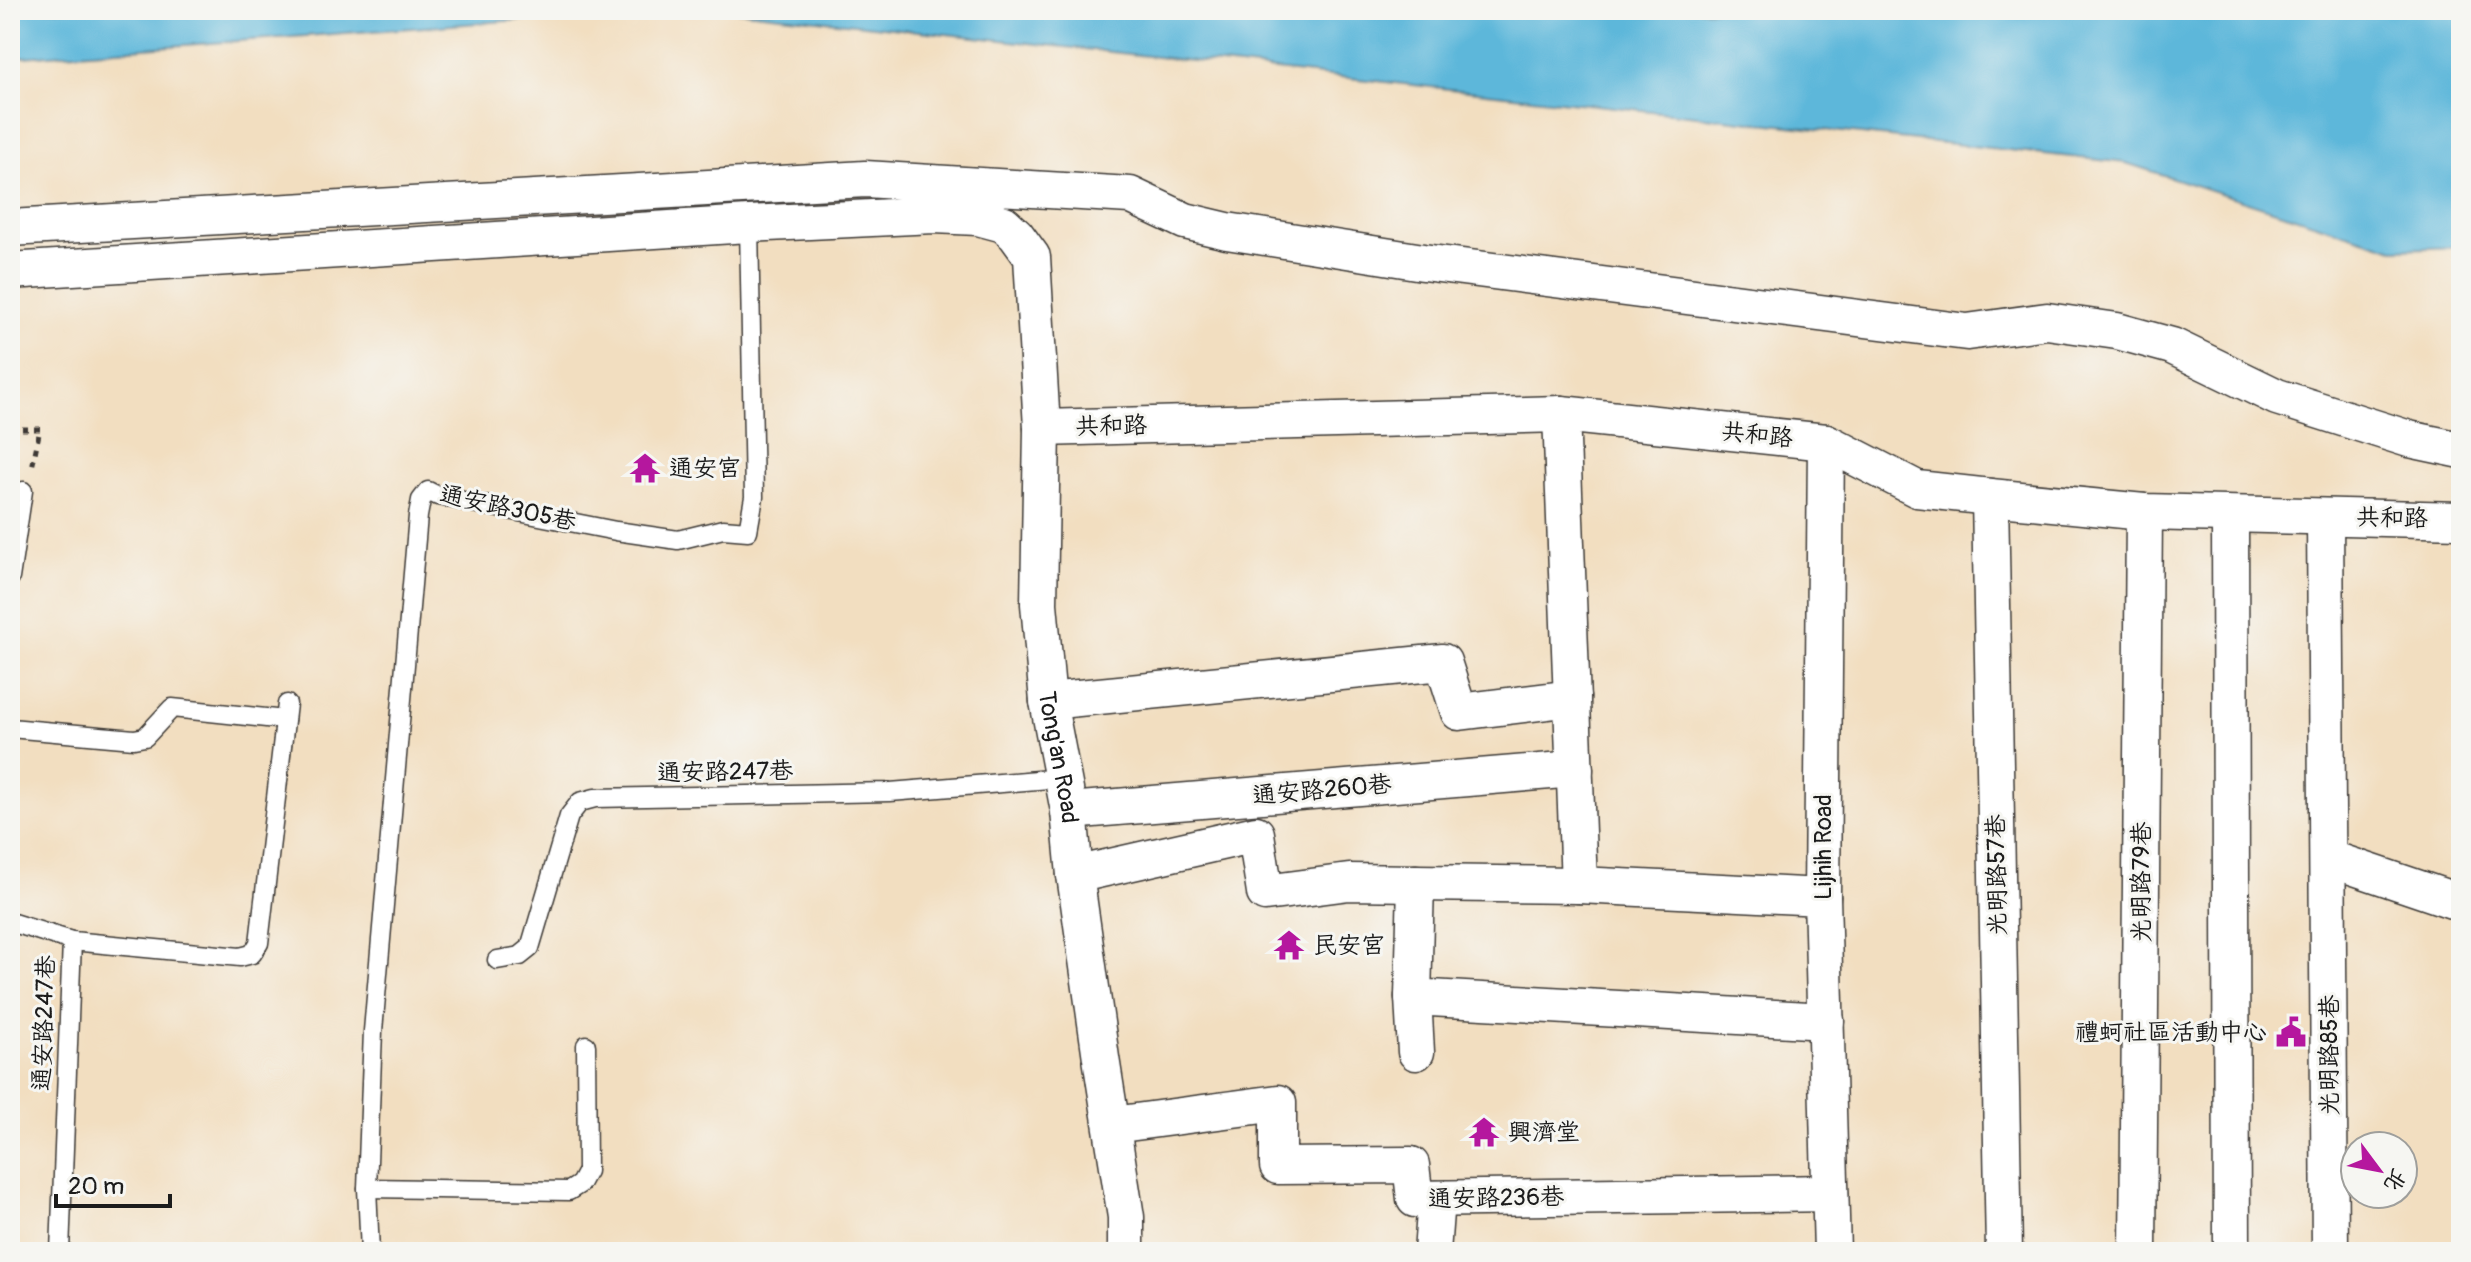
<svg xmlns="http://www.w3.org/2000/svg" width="2471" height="1262" viewBox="0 0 2471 1262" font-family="Pangolin,'LXGW WenKai TC',sans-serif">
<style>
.water{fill:#5db7da;stroke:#3c6a7b;stroke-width:2}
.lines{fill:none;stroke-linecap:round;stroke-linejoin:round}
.lane-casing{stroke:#3c3935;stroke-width:21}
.street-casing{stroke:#3c3935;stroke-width:39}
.path{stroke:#3c3935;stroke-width:5;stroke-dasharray:6 6;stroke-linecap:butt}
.lane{stroke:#fff;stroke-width:18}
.street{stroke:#fff;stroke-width:36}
.labels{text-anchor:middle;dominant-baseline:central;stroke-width:6;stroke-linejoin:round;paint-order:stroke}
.street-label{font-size:24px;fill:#1c1c1c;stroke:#f6f6f2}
.poi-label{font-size:24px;fill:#1c1c1c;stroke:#f6f6f2;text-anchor:start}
</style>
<rect width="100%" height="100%" fill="#f6f6f2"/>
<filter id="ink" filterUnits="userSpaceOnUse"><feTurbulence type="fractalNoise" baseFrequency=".0125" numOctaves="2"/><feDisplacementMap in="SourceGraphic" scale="16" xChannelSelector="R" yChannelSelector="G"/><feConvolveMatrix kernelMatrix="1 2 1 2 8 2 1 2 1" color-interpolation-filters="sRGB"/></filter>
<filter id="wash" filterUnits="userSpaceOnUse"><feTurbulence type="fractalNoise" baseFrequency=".006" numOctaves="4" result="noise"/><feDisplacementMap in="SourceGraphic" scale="32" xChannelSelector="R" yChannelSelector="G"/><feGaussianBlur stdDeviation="1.8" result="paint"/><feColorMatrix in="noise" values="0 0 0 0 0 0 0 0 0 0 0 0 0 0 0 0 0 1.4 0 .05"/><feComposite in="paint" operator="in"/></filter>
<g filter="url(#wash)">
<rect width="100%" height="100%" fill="#f2dec0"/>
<g class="water">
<path d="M10,10H652L10,58Z"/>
<path d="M727,10H2461V247L2394,249L2126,163Z"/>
</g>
</g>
<g filter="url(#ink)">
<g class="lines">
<g class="lane-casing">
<g id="lane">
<path d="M10,578L23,491"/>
<path d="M10,728L134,739L145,737L172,708L285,720"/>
<path d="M10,922L72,941L240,957L252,954L259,943L287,704"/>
<path d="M497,960L520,956L530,948L569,816L580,802L595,798L890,792L1062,778"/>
<path d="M367,1188L569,1191L580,1184L587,1171L586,1045"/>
<path d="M60,1252L72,941"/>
<path d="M370,1252L367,1188L373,1031L418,516L421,500L428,491L438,496L616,531L678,540L723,529L748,531L754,497L749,224"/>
</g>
</g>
<g class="street-casing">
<g id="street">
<path d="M10,228L865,179L1130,195L1185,221L1227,231L1423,262L1967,332L2047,321L2117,331L2172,346L2277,397L2409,439L2461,450"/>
<path id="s1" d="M10,271L749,224L934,215L978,217L1004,224L1016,235L1032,257L1042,428L1039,604L1048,701L1069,811L1075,875L1101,1058L1126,1217V1252"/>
<path d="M1561,414L1579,885"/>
<path d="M1042,428L1561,414L1826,442L1917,489L1990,497L2144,512L2461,520"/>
<path d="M1826,442L1822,897L1832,1252"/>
<path d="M1990,497L2004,1252"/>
<path d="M2230,516L2232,1252"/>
<path d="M2325,517L2330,1252"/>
<path d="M1048,701L1443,662L1459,712L1572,698"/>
<path d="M1069,811L1575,769"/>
<path d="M2328,858L2461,903"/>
<path d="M1075,875L1256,834L1265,893L1349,882L1416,883L1579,885L1822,897"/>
<path d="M1416,883L1413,997L1826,1021"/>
<path d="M1413,997L1416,1052"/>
<path d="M1113,1125L1278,1103V1166L1411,1165L1415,1199L1830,1193"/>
<path d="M1432,1252L1436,1199"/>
<path d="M2138,1252L2144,512"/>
</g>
</g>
<path class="path" d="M10,429H40L32,468"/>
<use href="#lane" class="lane"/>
<use href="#street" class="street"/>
</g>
</g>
<defs>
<g id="temple-bare" transform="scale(2.4)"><path d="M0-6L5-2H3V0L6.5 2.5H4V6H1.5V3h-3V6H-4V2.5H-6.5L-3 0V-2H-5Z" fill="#b5179e" stroke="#f6f6f2" stroke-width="2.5" paint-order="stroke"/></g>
<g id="civic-bare" transform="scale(2.4)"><path d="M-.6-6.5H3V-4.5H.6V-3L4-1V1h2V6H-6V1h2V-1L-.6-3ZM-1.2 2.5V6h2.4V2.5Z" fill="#b5179e" stroke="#f6f6f2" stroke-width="2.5" paint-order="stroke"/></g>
</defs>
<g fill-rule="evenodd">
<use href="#temple-bare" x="645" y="468"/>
<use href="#temple-bare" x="1289" y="945"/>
<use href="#civic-bare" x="2291" y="1032"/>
<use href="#temple-bare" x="1484" y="1132"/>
</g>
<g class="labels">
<g class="street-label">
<text transform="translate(1111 426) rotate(-1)">共和路</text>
<text transform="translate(1757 435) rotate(6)">共和路</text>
<text transform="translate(508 508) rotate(12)">通安路305巷</text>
<text transform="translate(2392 518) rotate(1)">共和路</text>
<text stroke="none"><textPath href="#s1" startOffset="1542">Tong'an Road</textPath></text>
<text transform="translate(725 772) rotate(-1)">通安路247巷</text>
<text transform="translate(1322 790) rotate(-5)">通安路260巷</text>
<text transform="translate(1823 847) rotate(-90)">Lijhih Road</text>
<text transform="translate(1997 875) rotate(-91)">光明路57巷</text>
<text transform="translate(2141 882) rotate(-90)">光明路79巷</text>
<text transform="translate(44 1023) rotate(-88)">通安路247巷</text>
<text transform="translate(2329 1055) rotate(-90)">光明路85巷</text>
<text transform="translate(1496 1198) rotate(-1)">通安路236巷</text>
</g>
<g class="poi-label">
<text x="669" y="468">通安宮</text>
<text x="1313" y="945">民安宮</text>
<text x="2267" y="1032" text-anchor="end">禮蚵社區活動中心</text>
<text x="1508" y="1132">興濟堂</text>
</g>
</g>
<rect width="2471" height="1262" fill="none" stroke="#f6f6f2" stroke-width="40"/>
<g transform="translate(2379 1170) rotate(122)"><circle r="38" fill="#f6f6f2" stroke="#9f9f9c" stroke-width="2"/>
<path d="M0-6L14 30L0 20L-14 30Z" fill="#b5179e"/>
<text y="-12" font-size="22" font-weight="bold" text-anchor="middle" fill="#1c1c1c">北</text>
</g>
<path d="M56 1194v12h114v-12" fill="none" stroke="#1c1c1c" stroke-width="4"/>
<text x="68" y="1194" font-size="24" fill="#1c1c1c" stroke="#f6f6f2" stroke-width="6" paint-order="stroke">20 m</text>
</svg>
